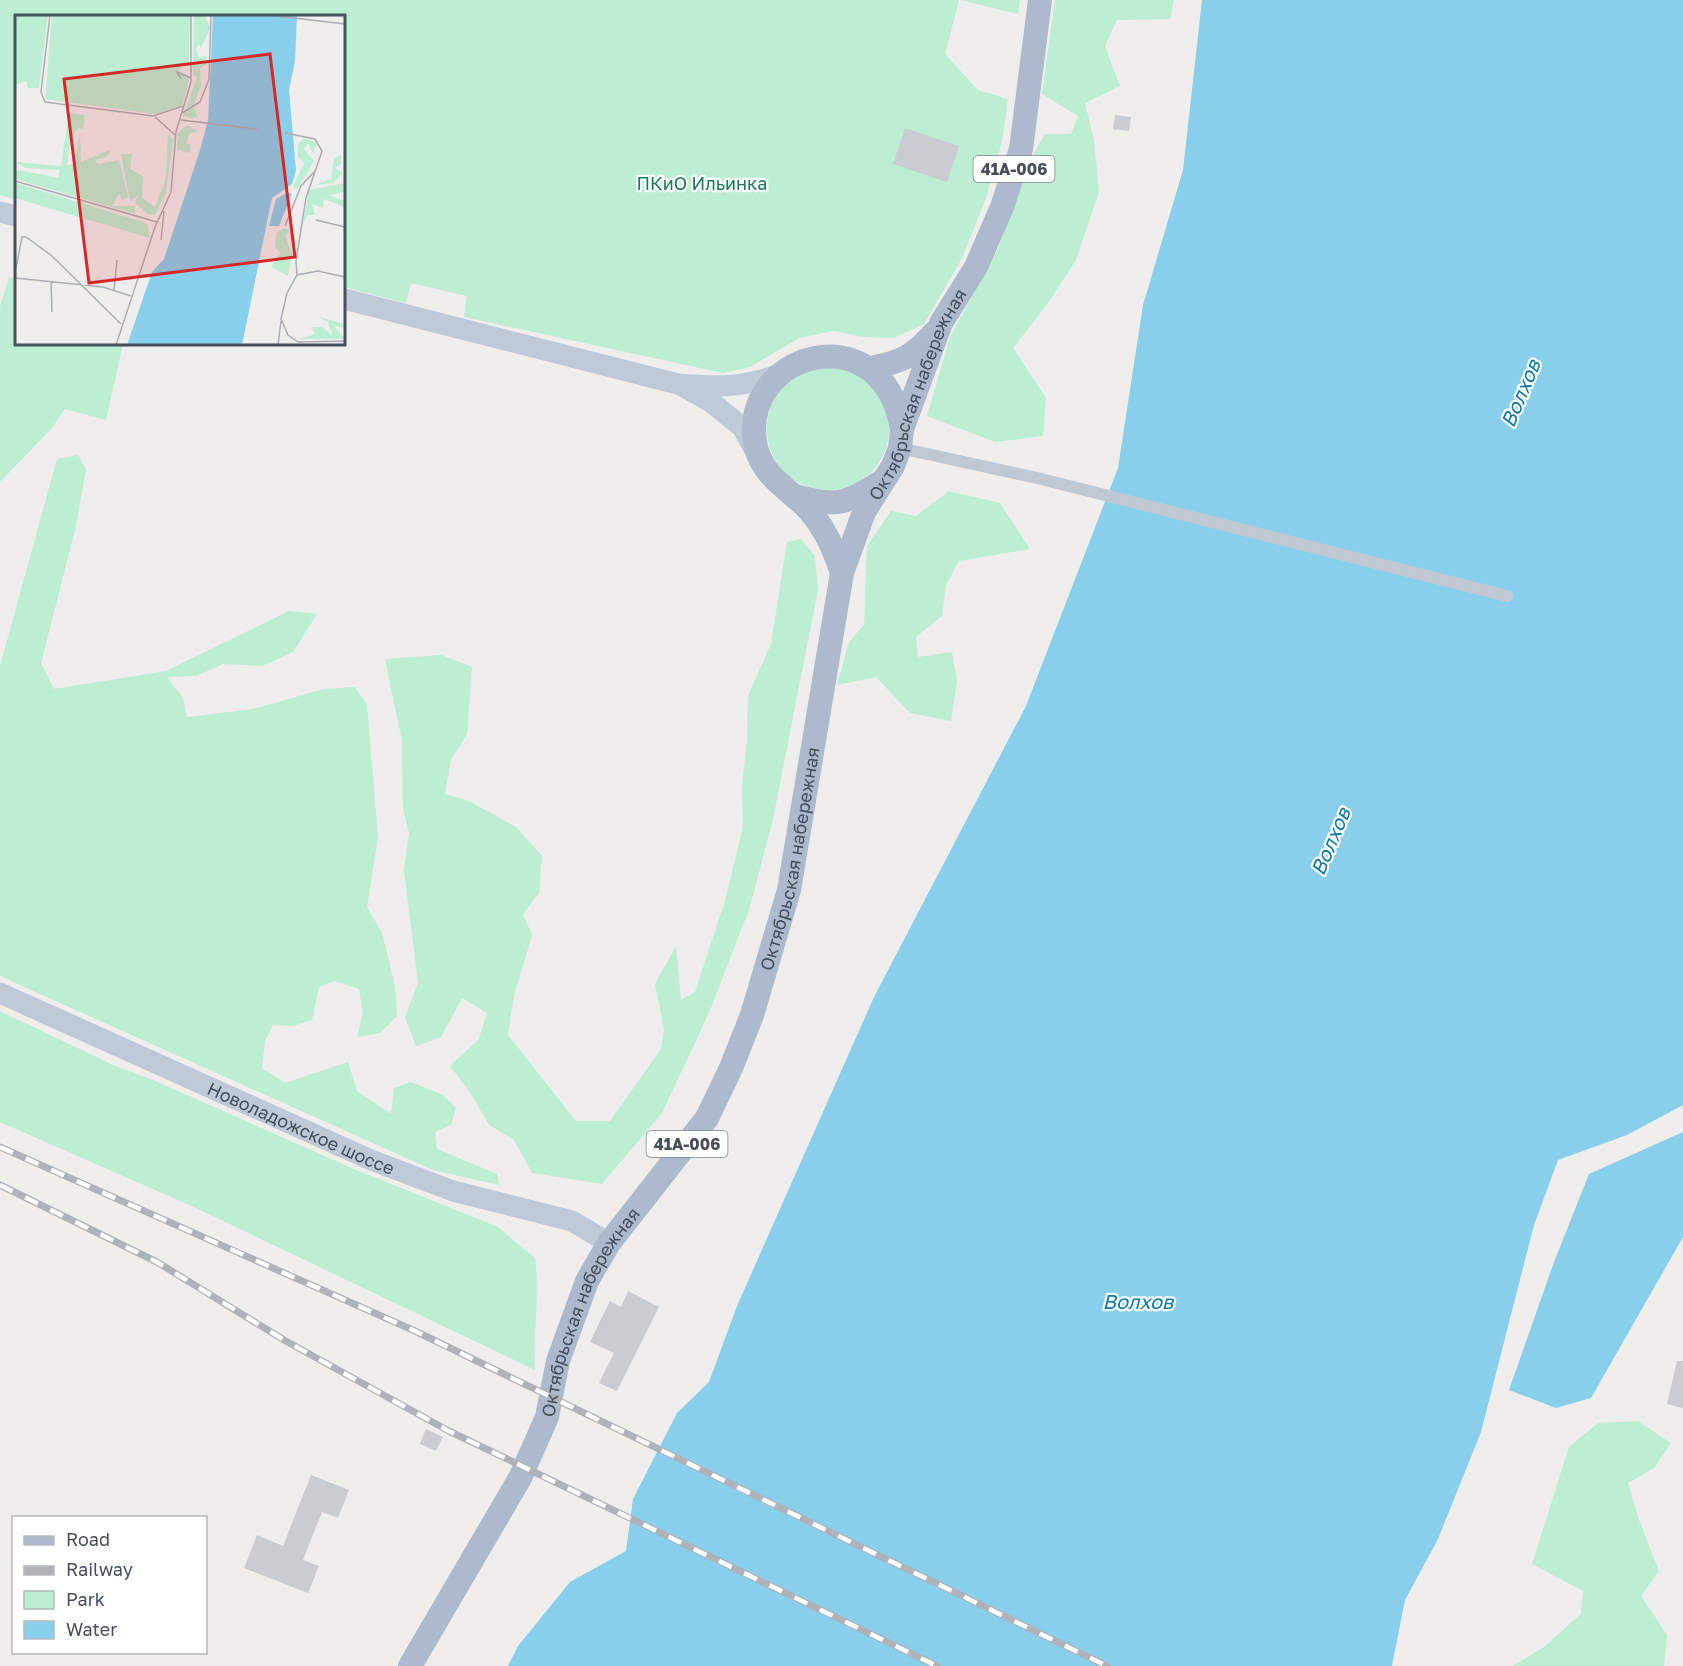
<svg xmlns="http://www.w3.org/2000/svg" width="1683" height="1666" viewBox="0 0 1683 1666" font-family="'Golos Text',sans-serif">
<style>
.green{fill:#bbeed3}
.water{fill:#88cfec}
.building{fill:#caccd2}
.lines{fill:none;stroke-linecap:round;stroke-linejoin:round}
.pedestrian{stroke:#c0c8d3;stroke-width:12}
.secondary{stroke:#c0c9d7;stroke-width:21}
.primary{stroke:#adbacd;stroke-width:24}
.rail-casing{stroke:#afb2b8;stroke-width:7}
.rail{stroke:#fff;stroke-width:4.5;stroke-dasharray:14;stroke-linecap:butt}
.labels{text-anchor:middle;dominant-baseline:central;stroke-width:4.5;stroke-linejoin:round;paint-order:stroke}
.shield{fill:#fff;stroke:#7e848c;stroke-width:1.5}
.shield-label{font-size:16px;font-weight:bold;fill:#464f5b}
.park-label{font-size:18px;fill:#167c51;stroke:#fff}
.street-label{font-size:18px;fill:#464f5b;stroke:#fff}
.water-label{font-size:20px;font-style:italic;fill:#0c7aa7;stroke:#fff}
.inset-road{fill:none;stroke:#acaeb3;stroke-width:1.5}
.view{fill:#d62828;fill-opacity:0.15;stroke:#d62828;stroke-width:3}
.inset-edge{fill:none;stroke:#464f5b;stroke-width:3}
</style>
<rect width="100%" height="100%" fill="#f0eded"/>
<g class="green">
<path d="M0,0H959L945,54L978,90L1008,99L1002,141L986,198L962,258L924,324L894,338L864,337L833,331L799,338L750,367L723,373L464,317L467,296L411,283L406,303L344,287V16H16V200L0,195Z"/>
<path d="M961,0H1020L1018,14Z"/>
<path d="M1055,0H1174L1170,19L1117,20L1105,46L1120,86L1085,103L1094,141L1099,192L1076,260L1048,303L1013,348L1046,398L1043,436L995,442L927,416L950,337L998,249L1029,162L1045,134H1071L1078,116L1042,94Z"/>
<path d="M9,277L16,279V344H123L106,420L65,409L51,429L0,482V307Z"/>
<circle cx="828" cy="429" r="61"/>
<path d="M78,455L86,470L76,526L41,663L54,689L166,671L289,611L317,614L293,652L262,666L223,664L196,676L167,677L183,698L187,717L253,709L324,689L355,687L367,705L378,837L367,907L382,933L395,986L397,1016L380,1033L357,1037L363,1013L359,989L334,981L319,987L312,1020L293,1026L273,1025L265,1041L262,1068L285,1083L348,1062L357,1091L391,1114L394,1088L411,1082L443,1095L456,1108L451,1125L435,1132L437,1149L497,1174L499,1185L433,1170L0,976V666L57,459Z"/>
<path d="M949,491L1000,503L1030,549L959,561L946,585L942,616L916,637L918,657L952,652L957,681L951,721L910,713L876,677L837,685L849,642L864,625L867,546L891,511L916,516Z"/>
<path d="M801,539L815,556L818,590L773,819L749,910L708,1015L662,1113L602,1184L532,1173L514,1140L489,1125L469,1091L450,1066L479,1039L487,1013L462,998L441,1037L416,1046L405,1017L418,983L404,871L409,832L403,810L402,741L385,659L441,655L472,667L467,734L451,760L445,794L469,801L516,827L542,856L539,893L523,914L532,935L514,996L508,1035L576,1121H610L661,1049L664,1029L655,984L676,946L681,1000L695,992L725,901L743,826L742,786L747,741L748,696L771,644L787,542Z"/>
<path d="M0,1011L113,1065L153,1080L354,1169L498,1227L535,1258C540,1295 533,1332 535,1370L196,1208L0,1122Z"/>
<path d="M1638,1421L1671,1443L1654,1468L1628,1483L1639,1520L1659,1571L1641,1596L1667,1635L1664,1666H1513L1544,1647L1581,1614L1583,1591L1532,1564L1569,1447L1598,1423Z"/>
</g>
<g class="water">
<path d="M1202,0H1683V1105L1627,1135L1558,1160L1534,1225L1481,1432L1438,1539L1405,1600L1392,1666H508L518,1646L570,1582L626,1551L633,1499L677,1413L709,1382L737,1306L874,997L1026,706L1118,468L1143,305L1183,170Z"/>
<path d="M1683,1132V1237L1591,1398L1556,1408L1509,1390L1554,1262L1589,1174Z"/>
</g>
<g class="building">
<path d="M1115,115L1131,117L1129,131L1113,129Z"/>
<path d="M905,128L959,146L947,182L893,164Z"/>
<path d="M628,1291L659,1307L617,1391L599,1383L614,1353L590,1342L610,1301L621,1307Z"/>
<path d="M1677,1361H1683V1408L1667,1404Z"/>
<path d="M426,1429L443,1437L436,1451L420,1444Z"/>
<path d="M311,1475L349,1490L338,1518L322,1512L303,1560L319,1566L308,1593L244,1568L257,1535L283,1546Z"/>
</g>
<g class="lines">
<path class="pedestrian" d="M900,448L1037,478L1507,596"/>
<g class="secondary">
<path d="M0,212L16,216"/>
<path d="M344,299L678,384C720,387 738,388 778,375"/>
<path d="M684,387L711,402L742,427L758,456"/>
<path id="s1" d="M0,993L371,1160L453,1191L572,1221L609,1243"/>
</g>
<g class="primary">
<path d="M870,368C901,362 913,357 934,333"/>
<path d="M795,496C833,506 845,506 879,483"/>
<path d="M842,573C834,549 825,528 808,509C789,489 763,477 756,447C736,353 882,310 902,429"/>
<path id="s2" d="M410,1666L520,1478L547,1417L558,1361L587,1281L609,1243L707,1118L731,1068L752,1015L789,890L842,573L864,512L893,466L900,448L902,429L941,323L976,267L1002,207L1021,149L1040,0"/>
</g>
<g class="rail-casing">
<g id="rail">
<path d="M0,1147L415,1331L1107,1666"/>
<path d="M0,1185L157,1262L284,1340L447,1430L937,1666"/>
</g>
</g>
<use href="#rail" class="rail"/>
</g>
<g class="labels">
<g class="shield">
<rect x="973.5" y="156" width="81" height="26" rx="4.5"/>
<rect x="646.5" y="1131" width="81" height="26" rx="4.5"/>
</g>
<g class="shield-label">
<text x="1014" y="169">41А-006</text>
<text x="687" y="1144">41А-006</text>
</g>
<g class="park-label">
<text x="702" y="183">ПКиО Ильинка</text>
</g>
<g class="street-label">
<text stroke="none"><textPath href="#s2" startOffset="1389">Октябрьская набережная</textPath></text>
<text stroke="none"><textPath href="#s2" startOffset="903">Октябрьская набережная</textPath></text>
<text stroke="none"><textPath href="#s1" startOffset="330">Новоладожское шоссе</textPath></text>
<text stroke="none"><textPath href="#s2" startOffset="399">Октябрьская набережная</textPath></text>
</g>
<g class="water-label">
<text transform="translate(1520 393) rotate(-67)">Волхов</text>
<text transform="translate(1330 841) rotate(-67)">Волхов</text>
<text x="1138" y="1301">Волхов</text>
</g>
</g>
<g transform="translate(15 15)">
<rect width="330" height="330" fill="#f0eded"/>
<path d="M0,0H33L24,73H13L11,66L0,70ZM37,0H175L174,51L166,50L165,56L174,61V66L167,90L140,99L30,84ZM190,0L195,13L186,33L184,29L181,34L184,43L191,40L192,49L185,53L186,71L178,91L183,102L177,103L168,101L182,62L178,60L179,1ZM54,98L70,100L68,114L63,113L55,125L52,150L59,149L65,119L66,147L97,134L91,142L80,145L83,149L104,145L113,182L108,185L104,179L97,191H120V198L128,201L0,164V157L4,155L44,163V155L10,153L1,147L46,151ZM172,110L183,116L175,118L171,128L175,130L176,138L162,135L163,118ZM153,119L158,124L151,178L140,200L132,199L120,188L123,180L116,186L114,182L106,139H117L115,154L128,161L127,183L140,192L151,163ZM289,123L302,128L298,138L293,128L289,134L299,146L282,175L278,171L289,148L283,142V129ZM326,139V149L320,153L328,158L318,168L300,170L316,164L319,144ZM0,168L128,207L133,210L135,223L0,183ZM330,168V177L313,180L330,186V192L309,184L308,193L297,189L300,200H293L288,208L294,175ZM270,213L275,215L270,221L277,239L273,261L256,252L266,238L260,232L262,217ZM304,302L330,309V313L319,311L330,324H284L300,319L297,312H307L317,320L313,307Z" fill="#bbeed3"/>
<path d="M198,0H282L280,46L274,75L281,155L277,169L257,183L227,330H112L137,257L149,244L185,135L193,105ZM273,177L277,179L264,211H254L261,184Z" fill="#88cfec"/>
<path class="inset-road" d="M35,0L26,77L30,87L138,101L168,91M253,0L330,9M166,64L162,57L176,63M167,98L185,87L194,64L196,0M140,102L160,120M166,105L242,114M270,118L300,124L307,136L291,183L281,246L282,260M0,166L142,207M301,205L330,212M270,211L286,171L300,156M146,225L149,196M0,258L7,222H11L37,241L106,309M330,262L303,256L282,260L272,278L266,304L273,320L283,327L330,326M0,263L88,272L116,281M36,267L37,297M99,275L102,245M101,330L140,212L156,177L161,117L176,67V0M263,330L266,306"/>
<path class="view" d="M255,39L280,242L74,268L49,64Z"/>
<rect width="330" height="330" class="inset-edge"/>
</g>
<rect x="12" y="1516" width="195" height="138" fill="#ffffff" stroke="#b5b9bd" stroke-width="1.5"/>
<rect x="24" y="1536" width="30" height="9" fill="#adbacd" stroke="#b5b9bd" stroke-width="1.5"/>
<text x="66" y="1546" font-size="18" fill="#464f5b">Road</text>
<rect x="24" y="1566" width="30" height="9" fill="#afb2b8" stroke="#b5b9bd" stroke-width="1.5"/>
<text x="66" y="1576" font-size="18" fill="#464f5b">Railway</text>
<rect x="24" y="1591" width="30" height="18" fill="#bbeed3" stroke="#b5b9bd" stroke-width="1.5"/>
<text x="66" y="1606" font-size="18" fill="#464f5b">Park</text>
<rect x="24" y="1621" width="30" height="18" fill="#88cfec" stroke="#b5b9bd" stroke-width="1.5"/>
<text x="66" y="1636" font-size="18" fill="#464f5b">Water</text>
</svg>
